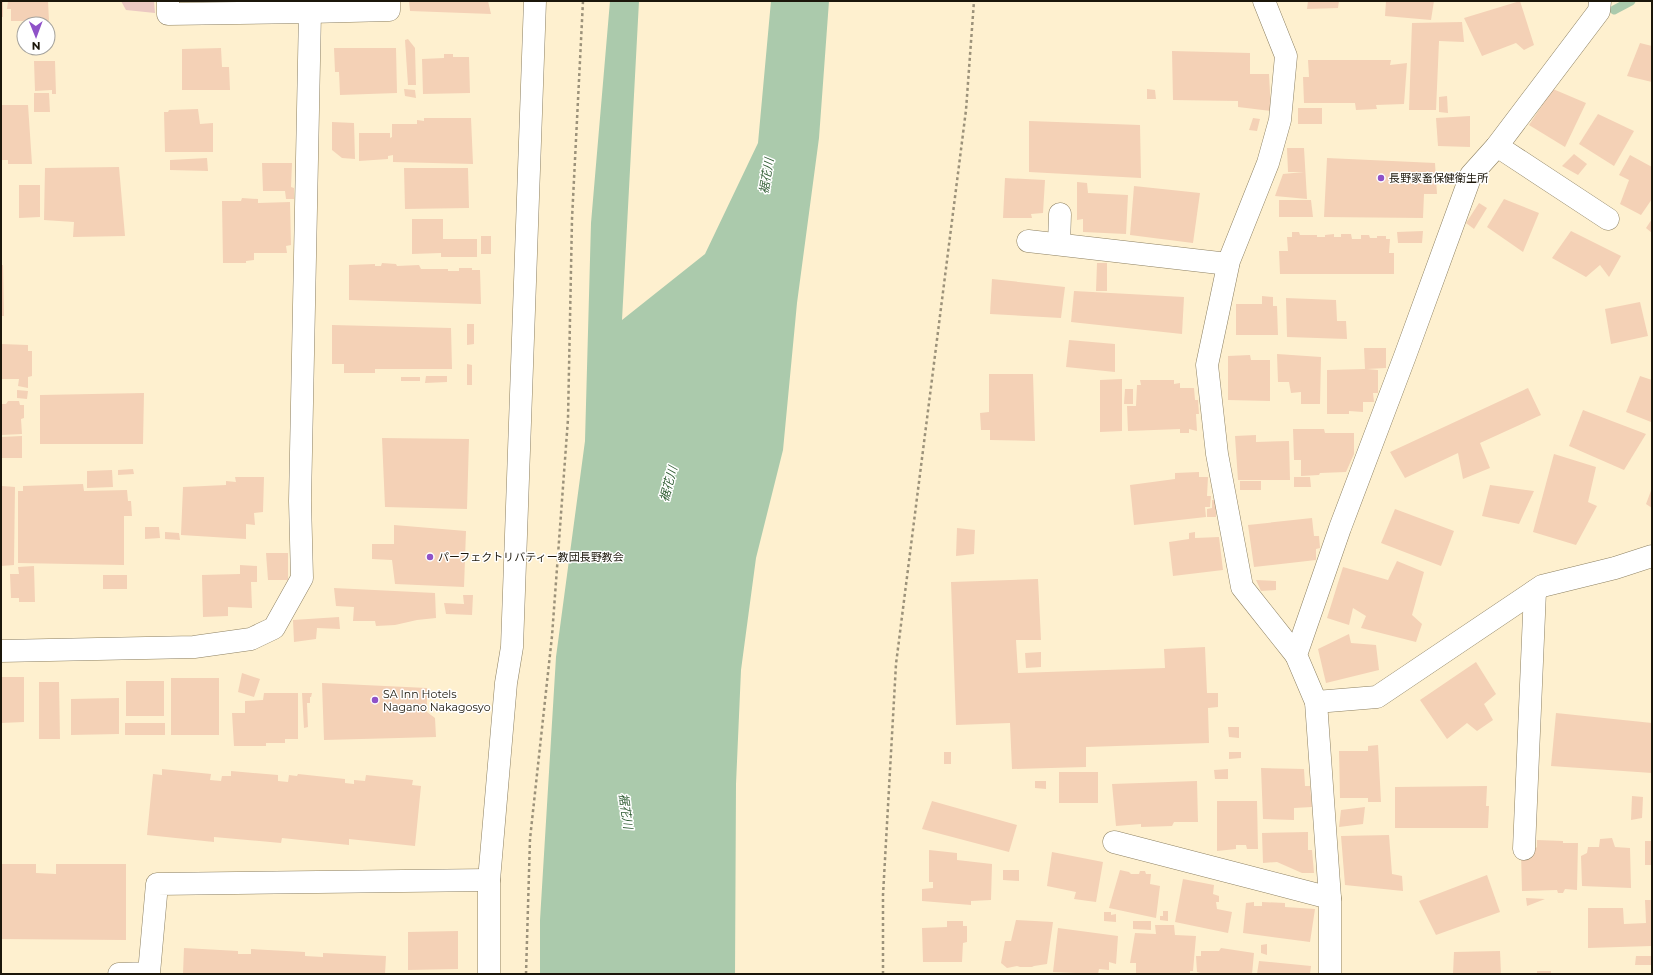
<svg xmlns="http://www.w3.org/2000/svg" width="1653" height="975" viewBox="0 0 1653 975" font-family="Montserrat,'Noto Sans JP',sans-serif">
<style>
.green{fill:#ebc8c2}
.water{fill:#abcaac}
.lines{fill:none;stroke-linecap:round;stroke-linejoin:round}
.stream{stroke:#abcaac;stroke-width:9}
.building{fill:#f4d1b6}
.minor-casing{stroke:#8d8062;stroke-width:23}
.path{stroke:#9c927a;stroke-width:2.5;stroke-dasharray:3 3;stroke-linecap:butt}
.minor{stroke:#fff;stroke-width:22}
.poi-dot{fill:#8f52c8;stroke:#fff;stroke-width:1.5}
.labels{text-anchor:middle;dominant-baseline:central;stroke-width:3;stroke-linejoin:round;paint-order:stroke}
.poi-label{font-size:11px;fill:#1b160a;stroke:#fff;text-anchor:start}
.water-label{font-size:12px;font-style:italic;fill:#335f36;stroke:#fff}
</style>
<rect width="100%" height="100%" fill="#fef0cf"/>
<path class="green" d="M121,1H154L155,13L126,10Z"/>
<path class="water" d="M610,1H639L622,320L705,254L758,143L771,1H829L819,138L797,303L783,450L756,558L741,670L736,784L735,974H540V920L556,657L585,441L591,223Z"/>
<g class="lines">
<path class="stream" d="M1614,10L1631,1"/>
</g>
<g class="building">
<rect x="1" y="1" width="2" height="16"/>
<path d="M8,1H48L49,21H11V9H7Z"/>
<path d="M409,1H488L491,14L410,11Z"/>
<path d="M1308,1H1339L1338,8L1307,9Z"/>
<path d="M1386,1H1434L1431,20L1385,16Z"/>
<path d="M1520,1L1534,45L1524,50L1516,43L1482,56L1464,18Z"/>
<path d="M1462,22L1464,42L1439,41L1436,110H1409L1412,23Z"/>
<path d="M408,39L415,48L416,85H408L405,40Z"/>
<path d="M1640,43L1652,46V82L1627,76Z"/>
<path d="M221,48L222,67H229L230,90H182V49Z"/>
<path d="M334,48H396L397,93L340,95L339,72H335Z"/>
<path d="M1172,51L1250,53V74H1269L1271,111L1238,107V101L1173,100Z"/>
<path d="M444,54H453V57H469L470,93L423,94L422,59L444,58Z"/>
<path d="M1308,60H1391L1390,65L1407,63L1404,104L1376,105L1377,109L1356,110L1355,103H1304L1303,77H1309Z"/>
<path d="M34,61H55L56,94H52V90L35,91Z"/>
<path d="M404,89L415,90L416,98L405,96Z"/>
<path d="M1147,89L1155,90L1156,99H1147Z"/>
<path d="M1553,89L1586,103L1565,147L1529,125Z"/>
<path d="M34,93H49L50,112H34Z"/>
<path d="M1447,96L1448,113L1439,112V97Z"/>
<path d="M1,105H28L32,164H8V160H1Z"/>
<rect x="1298" y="108" width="24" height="16"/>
<path d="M198,109L200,124L213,123V152H165L164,112H168L169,110Z"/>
<path d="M1598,114L1634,131L1614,166L1579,144Z"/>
<path d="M1470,116V147L1438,146L1436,118Z"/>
<path d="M424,118H471L473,164L393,162V155L388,156V159L359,161V133H390V138L392,137V124H417V120L424,121Z"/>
<path d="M1253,118L1260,119L1257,131L1249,130Z"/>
<path d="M1029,121L1140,125L1141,178L1029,172Z"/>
<path d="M332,122L354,123L355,159L342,158L332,150Z"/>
<path d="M1287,148H1304L1307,199L1275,196L1283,174L1304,172H1288Z"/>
<path d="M1574,154L1587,164L1578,175L1562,166Z"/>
<path d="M1630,155L1652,167V199L1641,215L1620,204L1629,180L1619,175Z"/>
<path d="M207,158L208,171L170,170V160Z"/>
<path d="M1327,158L1435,163L1437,194H1424L1423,218L1324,217Z"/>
<path d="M262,163H292L291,187L294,188V199H286L285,191H263Z"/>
<path d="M119,167L125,236L73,237L74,222L44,220L45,168Z"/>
<path d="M404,168H468L469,208L405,209Z"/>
<path d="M1005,178L1045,180L1043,213L1031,214L1032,218H1003Z"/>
<path d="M1077,182L1087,183L1088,193L1128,195L1126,234L1083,232V219L1077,220Z"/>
<path d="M19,185H40V217L19,218Z"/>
<path d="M1134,186L1200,193L1193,243L1130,235Z"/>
<path d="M242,198L258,199V203L290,202L291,245L286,246L287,253H254V260L246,261V263H223L222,201H241Z"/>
<path d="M1504,199L1539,213L1523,252L1487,227Z"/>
<path d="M1279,200H1311L1313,217H1279Z"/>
<path d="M1479,203L1487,208L1474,229L1466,223Z"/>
<path d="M412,219H443V239H477V257H441V253L412,254Z"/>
<path d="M1652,219V233L1646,228Z"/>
<path d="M1423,231L1422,243H1398L1397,232Z"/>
<path d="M1571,231L1621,256L1609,277L1600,265L1586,277L1552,258Z"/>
<path d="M1292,232H1299L1300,235H1317V237H1325V235L1334,234V237H1341V234H1351L1352,239H1361V235H1369L1370,238H1377V236H1386V239H1390L1389,253H1394V274H1280L1279,251H1288L1287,237H1292Z"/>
<rect x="481" y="236" width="10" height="18"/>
<path d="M382,263L396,264L397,266L419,265L421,269H448V271H459V268H472V270H480L481,304L349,300V265L375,264V266H381Z"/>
<path d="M1097,263H1107V291H1096Z"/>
<path d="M1,265H3L4,316H1Z"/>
<path d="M992,279L1065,287L1061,318L990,314Z"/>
<path d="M1074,291L1184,297L1182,334L1071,322Z"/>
<path d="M1262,296L1273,297V306H1277L1278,335H1236V304H1262Z"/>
<path d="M1286,298L1336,300L1337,321H1346L1347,339L1287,337Z"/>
<path d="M1640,302L1648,336L1611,344L1605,309Z"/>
<path d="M467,324H474V344L467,345Z"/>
<path d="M332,325L451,328L452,369H375V373H344V364H332Z"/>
<path d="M1069,340L1115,344V372L1066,367Z"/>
<path d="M1,344L28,345V351H32V376L28,377V388L18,386L19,379H1Z"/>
<path d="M1364,348H1386V368L1367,369L1378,370V393H1373L1374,402H1363V412L1349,411V414H1327V370L1365,369Z"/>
<path d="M1277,354L1321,357L1320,404H1301V392L1291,393L1289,382H1278Z"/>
<path d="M1250,355L1251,360H1270V401L1228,400V356Z"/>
<path d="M467,364L472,365V385H467Z"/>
<path d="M989,374H1033L1035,441L990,440V430H981L980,413L989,412Z"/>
<path d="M426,376H447V382L425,383Z"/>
<path d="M1640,376L1652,380L1651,422L1626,412Z"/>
<rect x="401" y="377" width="19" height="4"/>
<path d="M1122,379V431L1100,432V380Z"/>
<path d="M1140,380H1174V384L1180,383V388H1194L1195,400H1198L1199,414H1196L1197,431L1189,429V433H1180V429L1128,431L1127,406H1136L1137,385H1141Z"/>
<path d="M1528,388L1541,415L1480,443L1490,468L1463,479L1458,453L1405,478L1390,452Z"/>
<path d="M1125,389H1133V404H1124Z"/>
<path d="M17,390L28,391L27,399L17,398Z"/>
<path d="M144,393L143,444H40V395Z"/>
<path d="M8,401H19L20,405H24V418L21,419L22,434L1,435V404H6Z"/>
<path d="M1583,410L1646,434L1624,470L1569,446Z"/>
<path d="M1293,429H1324L1325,433H1354V454L1346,472L1320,473L1319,475L1301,476V460H1294Z"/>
<path d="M1256,435V442L1289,441L1290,480H1238L1235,436Z"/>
<path d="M22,436V458H1V437Z"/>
<path d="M382,438L469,439L467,509L385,507Z"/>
<path d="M1554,454L1596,467L1588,502L1597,506L1576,545L1533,532Z"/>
<path d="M133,469L134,474L118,475V470Z"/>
<path d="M112,470L113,487L87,488V471Z"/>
<path d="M1199,472V477H1208L1207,496H1211L1210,507H1205L1206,517L1134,525L1130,485L1175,479V473Z"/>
<path d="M235,477H264L263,512L254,513L255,525L246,524V539L181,535L183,487L226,485V481L236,482Z"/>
<path d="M1294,477H1310L1311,487H1294Z"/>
<rect x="1240" y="481" width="21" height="9"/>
<path d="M83,484L84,491L127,490L128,501H131L132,516H124V565L18,563V491H23V486Z"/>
<path d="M1490,485L1534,491L1519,524L1482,516Z"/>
<path d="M2,486L15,487L14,565L1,566Z"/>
<path d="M1652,488V508L1646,504Z"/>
<path d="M1212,500H1216V517H1207V509L1212,508Z"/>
<path d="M1395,509L1454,531L1441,566L1381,543Z"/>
<path d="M1312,518L1314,536H1319L1320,548L1316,549V560L1254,567L1248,525Z"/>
<path d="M394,525L466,531L464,587L395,584L392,560L372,559V544H394Z"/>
<path d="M145,527H159L160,538L145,539Z"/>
<path d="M957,528L975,530L974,554L956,556Z"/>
<path d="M165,532L179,533L180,540L165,539Z"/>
<path d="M1195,532V538L1219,537L1223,570L1173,576L1169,542L1189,539V533Z"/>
<path d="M266,553H288V580H268Z"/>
<path d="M1397,561L1424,572L1412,615L1422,624L1416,642L1361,628L1366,616L1353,608L1349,625L1327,618L1343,567L1388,580Z"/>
<path d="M240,565L257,566V582H251L252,608L228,607V616L203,617L202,575L240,574Z"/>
<path d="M34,566L35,602H19V598H11L10,574H19L18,567Z"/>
<rect x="103" y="575" width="24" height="14"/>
<path d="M1038,579L1041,640H1016L1018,673L1165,668L1164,649L1205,647L1207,693H1218V707L1208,708L1209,743L1086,747V767L1012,769L1010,723L956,725L951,582Z"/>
<path d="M1256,580L1276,581V590L1261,591Z"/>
<path d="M334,588L435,593L436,618L417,620L395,625L376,626L375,621H353L354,607L336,606Z"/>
<path d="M463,595H473L472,615L446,614L444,603L464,604Z"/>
<path d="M339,617L340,629L317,628L316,639L294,642L293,620Z"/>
<path d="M1349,634L1351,643L1376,645L1379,670L1326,683L1318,649Z"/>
<path d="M1041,652V667L1026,668L1025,653Z"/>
<path d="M1476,662L1496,694L1484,704L1493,720L1477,731L1467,723L1447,739L1420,700Z"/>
<path d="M242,673L260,679L254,697L238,692Z"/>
<path d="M1,677H24V722L1,723Z"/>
<rect x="171" y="678" width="48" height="57"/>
<rect x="126" y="681" width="38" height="35"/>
<path d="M39,682H59L60,739H39Z"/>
<path d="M322,683L427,688V712L435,718L436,737L324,740Z"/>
<path d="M264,693H298V739H285V743H266V746H234L232,713H245V701L263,700Z"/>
<path d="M302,693H312L311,697H310V703H307L308,727L304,728Z"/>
<path d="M119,698V734L71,735V699Z"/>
<path d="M1556,713L1652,723V773L1551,766Z"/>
<rect x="125" y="723" width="40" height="12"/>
<path d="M1228,727H1239V738L1229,737Z"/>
<path d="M1378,745L1381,802H1368V798H1340L1339,751H1368V746Z"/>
<rect x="944" y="752" width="7" height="12"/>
<path d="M1229,752H1241V758L1229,759Z"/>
<path d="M1261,768L1304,769L1305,786H1310L1312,807L1294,808V820L1263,819Z"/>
<path d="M162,769L211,774L210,780L221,781L222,776H231V771L278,775V781L288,782L289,775L297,776L298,774L345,779V783L354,784V780L365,781L366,775L413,780L412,785L421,786L415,846L349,839V845L282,838L281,843L214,837V842L147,835L153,774L162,775Z"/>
<path d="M1228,769V779H1215L1214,770Z"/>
<rect x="1059" y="772" width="39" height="31"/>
<path d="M1035,781H1046V789L1035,788Z"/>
<path d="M1197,781L1198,822H1174L1172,826L1141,827V824L1116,826L1112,784Z"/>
<path d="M1487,786L1486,806H1489L1488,828H1395V787Z"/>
<path d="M1632,796L1643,797L1642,818L1631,820Z"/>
<path d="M932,801L1017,825L1009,852L922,829Z"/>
<path d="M1217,801H1257L1258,849H1247L1246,845H1236V849L1217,851Z"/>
<path d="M1365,807L1363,824L1339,827L1341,810Z"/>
<path d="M1308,832V850H1312L1314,873H1302L1277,862L1263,863L1262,833Z"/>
<path d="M1389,835L1392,874L1402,876L1403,891L1345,885L1341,836Z"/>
<path d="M1612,838L1615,847L1630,848L1631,888L1582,886L1581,856L1587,853L1588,847H1599L1600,839Z"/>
<path d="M1537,840L1563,841V843H1578L1577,890L1565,889L1563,893H1558L1557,890L1522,891L1521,853L1531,852L1537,847Z"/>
<rect x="1645" y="841" width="7" height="24"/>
<path d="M929,850L957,853V860L992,864L991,900L971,901V905L922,901V889L933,888V882H929Z"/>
<path d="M1052,852L1103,862L1096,902L1074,899L1076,892L1047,886Z"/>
<path d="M1,864H36V873L56,874V864H126V940L1,939Z"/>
<path d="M1003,870H1019V881L1003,880Z"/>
<path d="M1120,870L1129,872L1131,874H1139L1140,871H1145L1146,874H1151L1150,884L1160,886L1156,918L1109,908Z"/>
<path d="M1487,875L1500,912L1436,935L1419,901Z"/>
<path d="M1183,879L1214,885L1213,894L1219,896V902H1216L1217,909L1232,912L1228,933L1175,922Z"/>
<path d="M1526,898L1545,899L1527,906Z"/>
<path d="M1645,900H1652V948L1651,946L1588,948V908H1623L1624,924L1646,923Z"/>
<path d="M1254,902V906H1262V902L1285,903V907L1315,909L1310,942L1243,933L1246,903Z"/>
<path d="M1163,911H1168V921L1160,920V916H1163Z"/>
<path d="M1104,912H1111V915L1116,914V922L1104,921Z"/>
<path d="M1016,920L1053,922L1047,964L1034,966L1032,967H1020L1017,966L1007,968L1001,963L1005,941H1011Z"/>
<path d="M947,921H963V926H967V942L963,943L962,962H923L922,928L947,927Z"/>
<path d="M1133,921H1151V930L1133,929Z"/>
<path d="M1155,925H1174L1175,935L1196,936L1193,971H1190V974H1136V963H1130L1135,933L1156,934Z"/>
<path d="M1058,928L1118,936L1116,964L1109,962V970L1099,969L1098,974L1053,972Z"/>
<path d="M458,931V969L408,970V932Z"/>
<path d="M1267,944V955L1261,953V945Z"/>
<path d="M184,948L238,951V954H251V949L305,952V956L323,957V953L386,956L385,974H183Z"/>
<path d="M1221,948L1254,953L1252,974H1204L1197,972L1196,956H1201V951H1219Z"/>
<path d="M1500,951L1501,974H1453L1454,952Z"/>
<path d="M1636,956H1652V965H1635Z"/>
<path d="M1259,961L1311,966L1310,974H1257Z"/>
<rect x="1537" y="971" width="14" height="3"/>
</g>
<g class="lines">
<g class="minor-casing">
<g id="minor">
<path d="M1264,1L1286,56L1280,120L1268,163L1229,261L1207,365L1217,454L1242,587L1296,655"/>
<path d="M310,12L389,10V1"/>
<path d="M1497,146L1608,219"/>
<path d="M1028,241L1228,264"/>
<path d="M1059,244L1060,214"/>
<path d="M1,651L194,647L251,639L274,628L302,578L300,501L310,12L168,14V1"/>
<path d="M1316,702L1377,697L1542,586L1615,568L1652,556"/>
<path d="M1114,842L1330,898"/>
<path d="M1524,849L1535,591"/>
<path d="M119,974L149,973L157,884L489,880"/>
<path d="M489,974V880L506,683L512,647L535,1"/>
<path d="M1330,974V898L1316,702L1296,655L1340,528L1405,356L1471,175L1497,146L1599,11L1600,1"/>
</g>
</g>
<g class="path">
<path d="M526,974L530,839L552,636L568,419L572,219L583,1"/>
<path d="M883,974V895L896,664L966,110L974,1"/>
</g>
<use href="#minor" class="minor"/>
</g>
<g class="poi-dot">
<circle cx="1381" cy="178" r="4"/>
<circle cx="430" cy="557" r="4"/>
<circle cx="375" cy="700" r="4"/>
</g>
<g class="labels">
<g class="poi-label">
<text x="1389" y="178">長野家畜保健衛生所</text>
<text x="438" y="557">パーフェクトリバティー教団長野教会</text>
<text x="383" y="694">SA Inn Hotels<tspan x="383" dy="13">Nagano Nakagosyo</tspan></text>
</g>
<g class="water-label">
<text transform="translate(766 176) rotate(-81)">裾花川</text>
<text transform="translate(668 484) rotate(-75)">裾花川</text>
<text transform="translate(626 811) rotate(82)">裾花川</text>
</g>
</g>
<rect width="1653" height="975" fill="none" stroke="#1b160a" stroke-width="4"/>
<g transform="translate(36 36) rotate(179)"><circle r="19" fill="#ffffff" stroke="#a4a29d"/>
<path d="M0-3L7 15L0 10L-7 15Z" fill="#8f52c8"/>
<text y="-6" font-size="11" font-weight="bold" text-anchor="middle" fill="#1b160a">N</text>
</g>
</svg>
